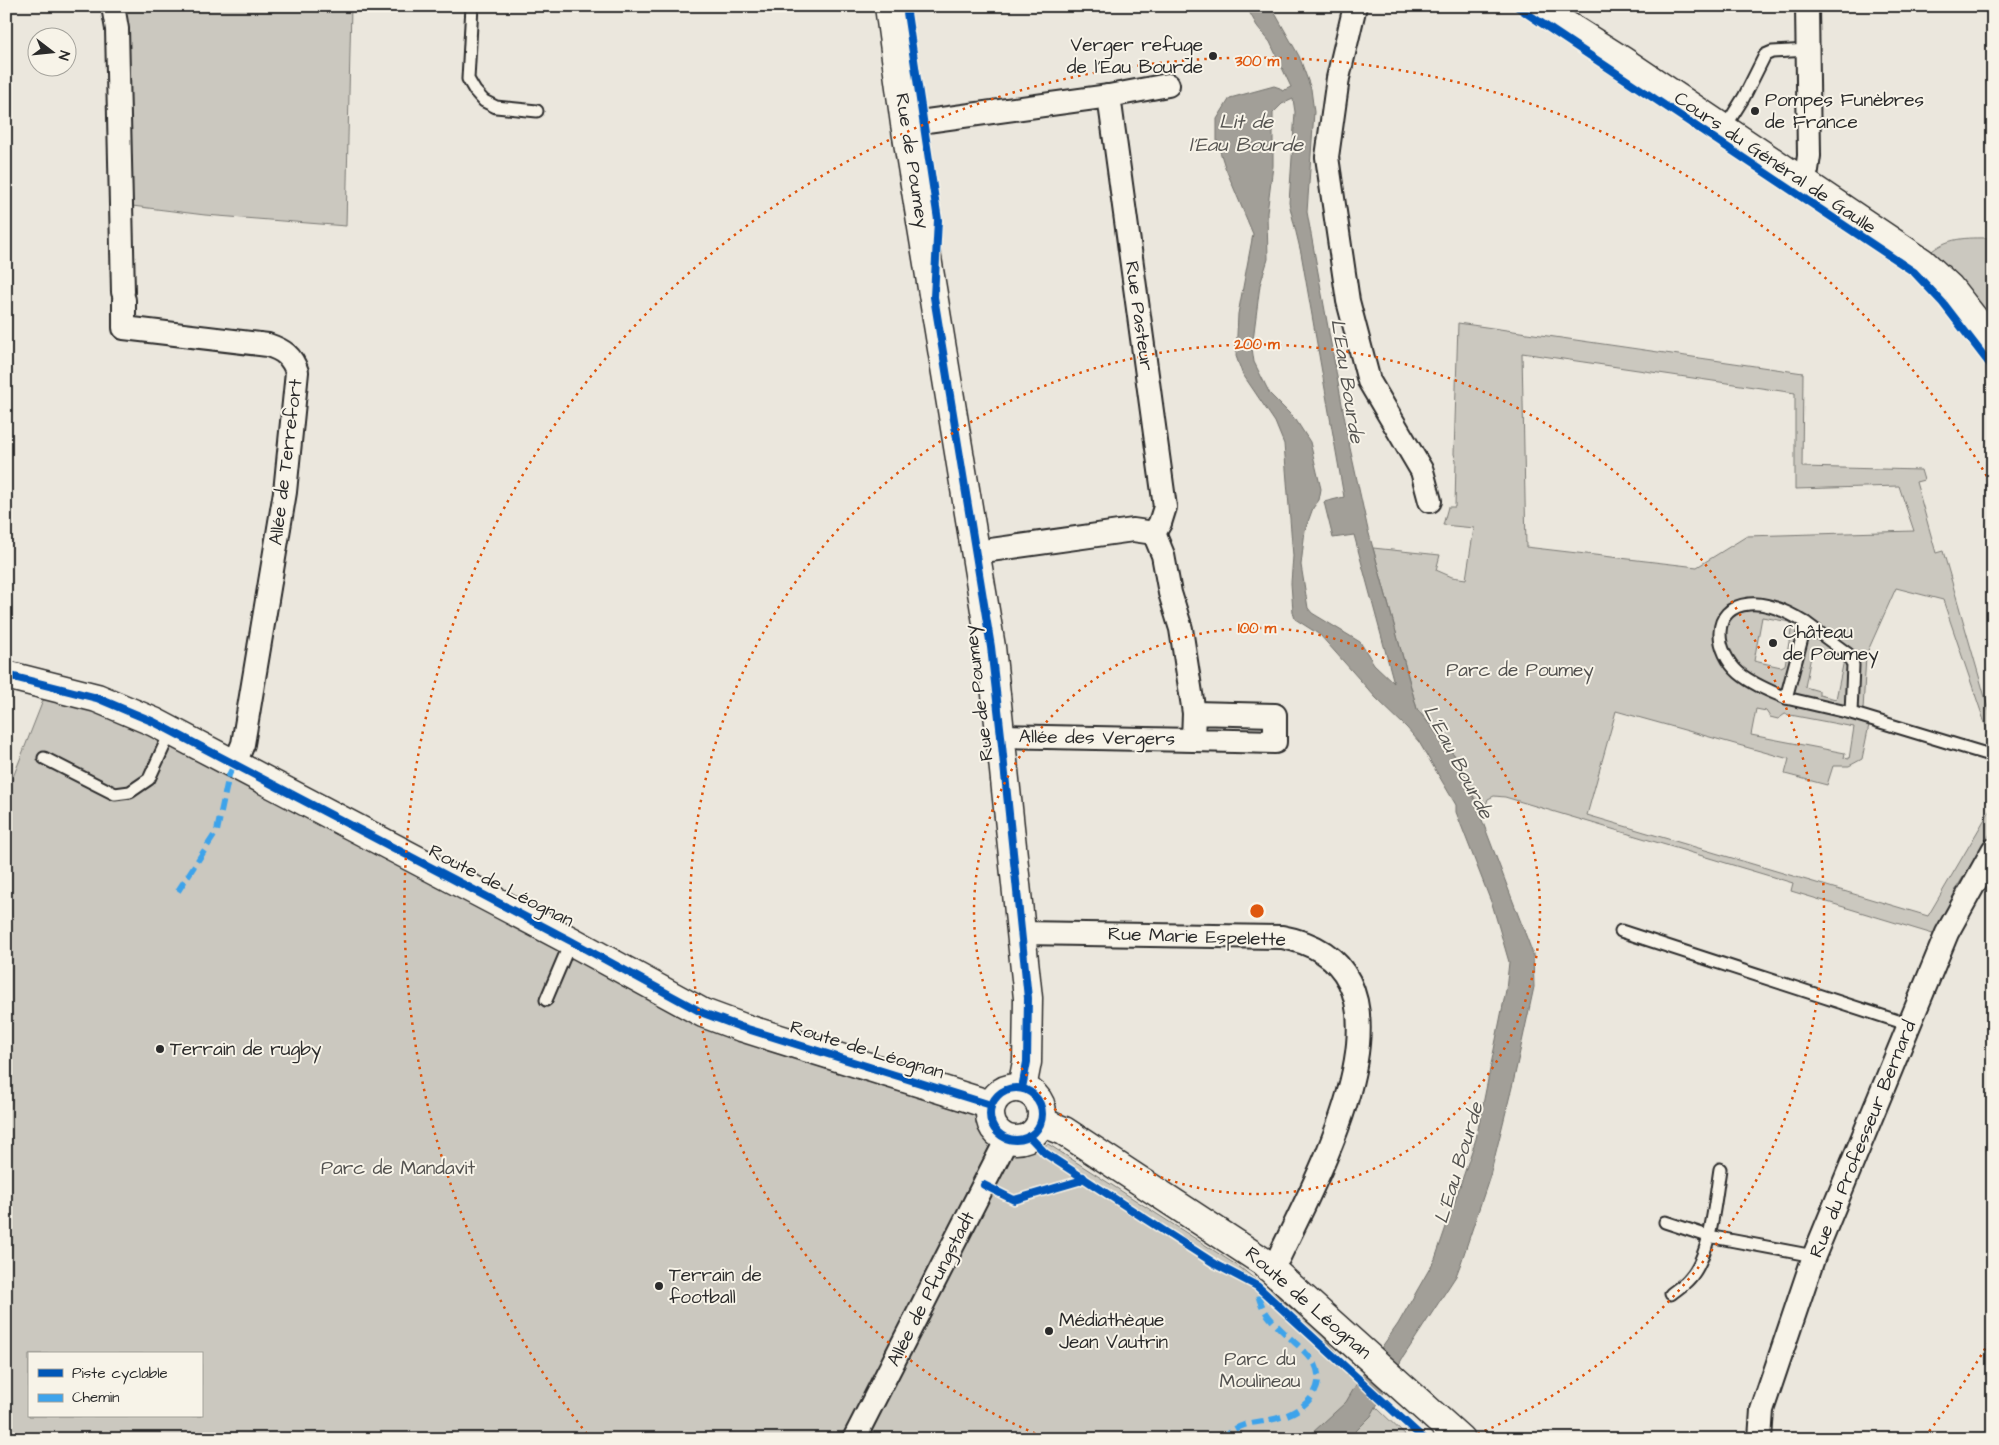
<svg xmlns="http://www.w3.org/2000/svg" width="1999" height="1445" viewBox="0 0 1999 1445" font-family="'Architects Daughter',sans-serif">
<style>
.green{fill:#cbc8bf;stroke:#7b7a75;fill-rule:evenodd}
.water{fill:#a29f98;stroke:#72716c;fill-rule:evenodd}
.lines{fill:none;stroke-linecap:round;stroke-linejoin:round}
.service-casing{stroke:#2b2b2b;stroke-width:15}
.minor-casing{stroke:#2b2b2b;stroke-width:26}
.tertiary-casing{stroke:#2b2b2b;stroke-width:31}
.primary-casing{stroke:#2b2b2b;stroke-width:31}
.service{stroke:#f7f3e8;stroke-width:11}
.minor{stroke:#f7f3e8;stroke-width:22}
.tertiary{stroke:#f7f3e8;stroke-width:28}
.primary{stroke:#f7f3e8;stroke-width:28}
.quiet{stroke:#3ea3eb;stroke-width:6;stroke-dasharray:12 6;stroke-linecap:butt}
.cycleway-casing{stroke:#f7f3e8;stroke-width:11}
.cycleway{stroke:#0057b8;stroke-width:8}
.ring{fill:none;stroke:#df570e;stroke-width:2.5;stroke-dasharray:2.5 5}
.poi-dot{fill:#2b2b2b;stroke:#f7f3e8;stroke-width:2}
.labels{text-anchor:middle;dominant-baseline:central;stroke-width:4;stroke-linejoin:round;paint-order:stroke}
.poi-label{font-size:19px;fill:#2b2b2b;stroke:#f7f3e8;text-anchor:start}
.street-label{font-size:19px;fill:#2b2b2b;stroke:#f7f3e8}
.park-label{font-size:19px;fill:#535250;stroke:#f7f3e8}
.water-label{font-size:20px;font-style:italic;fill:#555451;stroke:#f7f3e8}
.centre{fill:#df570e;stroke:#f7f3e8;stroke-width:2.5}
.ring-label{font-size:15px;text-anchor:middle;font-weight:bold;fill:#df570e;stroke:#f7f3e8;stroke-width:4;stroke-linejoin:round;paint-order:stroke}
</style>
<rect width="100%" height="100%" fill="#ebe7dd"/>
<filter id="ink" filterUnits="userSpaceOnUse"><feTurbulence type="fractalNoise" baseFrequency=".02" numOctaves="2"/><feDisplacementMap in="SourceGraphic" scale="10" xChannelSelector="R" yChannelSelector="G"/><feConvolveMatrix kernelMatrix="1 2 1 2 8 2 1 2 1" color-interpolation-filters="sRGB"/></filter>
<g filter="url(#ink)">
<g class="green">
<path d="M123,6H351L346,226L205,215L132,206L128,32Z"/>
<path d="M1993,238V322L1932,251C1950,236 1971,238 1993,238Z"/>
<path d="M1458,323L1803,373L1802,467L1921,470L1924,480L1916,482L1936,553L1943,551L1993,725V747L1943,600L1896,588L1866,655L1863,710L1871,715L1862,759L1849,766H1833L1827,785L1785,774L1789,759L1616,711L1587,815L1928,916L1993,805V829L1957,887L1936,935L1791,891L1793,883L1505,797L1494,796L1488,799L1482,817L1460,762L1417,709L1373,548L1440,555L1436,570L1452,577L1466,579L1474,528L1443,525L1448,507H1455L1456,460L1454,454ZM1522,353L1795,393V489L1899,486L1914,531L1747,536L1697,567L1526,547ZM1762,617L1790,622L1792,625L1785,665L1781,667L1754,661ZM1812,651L1844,660L1836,699L1819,695V691L1805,687ZM1756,709L1766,711L1770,717L1778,719L1785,714L1854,727L1849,759L1844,758L1845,753L1751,735Z"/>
<path d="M46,693L108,711L729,1036L974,1113C979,1133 994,1156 1019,1154C1029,1154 1039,1148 1048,1144L1241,1268L1315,1327L1350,1367L1376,1407L1409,1439H6V795ZM29,1354H201V1416H29Z"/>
</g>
<path class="water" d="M1246,6H1271L1299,56L1311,89L1314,112L1307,212L1350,448L1368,530L1417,709L1460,762L1533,954L1534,987L1514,1079L1490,1176L1461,1263L1456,1276L1402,1359L1371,1416L1348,1439H1288L1311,1434L1346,1402L1360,1378L1398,1324L1435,1259L1476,1139L1506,990L1509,962L1493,907L1456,812V805L1419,742L1407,728L1376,698L1320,635L1295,619L1293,612L1291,583L1293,556L1284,444L1275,422L1242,373L1236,356L1238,314L1253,234L1225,167L1217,142V119L1230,98L1274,86L1280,88L1282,91L1291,87L1270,42L1257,26ZM1293,99L1295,112L1289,203L1301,253L1344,497L1324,502L1333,538L1354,535L1394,683L1374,664L1360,642L1312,613L1308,608L1301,565L1305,530L1313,508L1319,500L1321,489L1310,442L1296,420L1270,394L1254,362L1252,348L1260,285L1268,259L1267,213L1273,166V113L1282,104Z"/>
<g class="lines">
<g class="service-casing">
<g id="service">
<path d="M472,6L468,79L475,91L484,101L496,107L537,111"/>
<path d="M1724,129L1744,97L1765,55L1772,52L1809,50"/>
<path d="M1786,698C1770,691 1752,684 1739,673C1715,652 1709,608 1749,604C1769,602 1790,613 1806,623"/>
<path d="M1851,713L1853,665L1848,654L1806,623L1786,698L1851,713L1993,756"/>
<path d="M44,758L115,794L130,792L149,779L171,731"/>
<path d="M1621,931L1910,1025"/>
<path d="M546,1000L571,941"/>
<path d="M1665,1222L1708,1236L1814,1256"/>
<path d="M1671,1294C1677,1289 1684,1285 1689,1279C1711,1256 1715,1200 1720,1169"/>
</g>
</g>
<g class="minor-casing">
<g id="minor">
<path d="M113,6L117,29L123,292"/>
<path d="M1355,6L1338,78L1327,157L1348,301L1369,381L1422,471L1430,501"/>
<path d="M1109,96L1165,507L1160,523L1154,533"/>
<path d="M905,124L1109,96L1168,85"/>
<path d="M1802,180L1807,170L1809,156L1807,6"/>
<path d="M124,300V328L268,345C283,350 292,356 297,372L285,492L243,744L235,763"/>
<path d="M976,552L1133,530L1154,533L1163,555L1170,593L1181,629L1194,713"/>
<path d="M1001,736L1193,740L1194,713L1275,715V742L1193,740"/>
<path d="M1021,933L1282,937C1436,965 1317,1177 1279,1257L1270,1267"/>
<path d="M854,1439L1007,1139"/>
<path d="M1760,1439L1762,1410L1814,1256L1947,933L1993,850"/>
</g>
</g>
<g class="tertiary-casing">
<g id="tertiary">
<path d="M889,6L905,124L991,647L1028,998L1027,1062L1022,1088"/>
<path d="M6,675L97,698L154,722L571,941L703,1013L741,1027L991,1105"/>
<circle cx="1016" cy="1114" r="26"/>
<path d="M1041,1122L1064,1131L1262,1261L1460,1439"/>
</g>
</g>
<g class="primary-casing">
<path id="primary" d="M1536,6L1623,61L1922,262L1949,287L1993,343"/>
</g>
<use href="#service" class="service"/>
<use href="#minor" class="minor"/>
<use href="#tertiary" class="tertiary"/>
<use href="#primary" class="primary"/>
<g class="quiet">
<path d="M178,891L217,831L229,775L235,763"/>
<path d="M1220,1439C1229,1432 1237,1427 1247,1424C1258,1421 1270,1421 1281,1417C1305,1410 1327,1389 1315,1364C1297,1338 1258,1321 1257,1286"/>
</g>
<g class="cycleway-casing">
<g id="cycleway">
<path d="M906,6L938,220L934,297L991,647L1001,736L1028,998L1027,1062L1022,1088"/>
<path d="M1516,6L1914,272L1943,303L1993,368"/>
<path d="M6,675L97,698L154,722L571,941L703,1013L741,1027L991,1105"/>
<circle cx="1016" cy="1114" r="26"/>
<path d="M1029,1136L1045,1153L1147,1220L1217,1265L1257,1286L1424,1439"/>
<path d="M984,1185L1014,1200L1079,1181L1083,1177"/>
</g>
</g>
<use href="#cycleway" class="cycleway"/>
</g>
</g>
<g class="ring">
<circle cx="1257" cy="911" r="283"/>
<path d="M1049 1439A567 567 0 1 1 1465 1439"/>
<path d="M1989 1342A850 850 0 0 1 1927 1434M587 1434A850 850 0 1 1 1989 480"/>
</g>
<g class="poi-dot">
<circle cx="1213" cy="56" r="5"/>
<circle cx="1755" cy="111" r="5"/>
<circle cx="1773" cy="643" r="5"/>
<circle cx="160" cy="1049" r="5"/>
<circle cx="659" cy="1286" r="5"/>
<circle cx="1049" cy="1331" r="5"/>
</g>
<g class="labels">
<g class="poi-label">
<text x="1203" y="45" text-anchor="end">Verger refuge<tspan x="1203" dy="22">de l'Eau Bourde</tspan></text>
<text x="1765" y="100">Pompes Funèbres<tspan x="1765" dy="22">de France</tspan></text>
<text x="1783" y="632">Château<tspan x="1783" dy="22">de Poumey</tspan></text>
<text x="170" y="1049">Terrain de rugby</text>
<text x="669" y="1275">Terrain de<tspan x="669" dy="22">football</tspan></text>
<text x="1059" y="1320">Médiathèque<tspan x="1059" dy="22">Jean Vautrin</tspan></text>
</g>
<g class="street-label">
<text transform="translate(912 161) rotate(81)">Rue de Poumey</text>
<text transform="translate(1775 163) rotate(34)">Cours du Général de Gaulle</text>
<text transform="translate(1139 316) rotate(82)">Rue Pasteur</text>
<text transform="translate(286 462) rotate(-83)">Allée de Terrefort</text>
<text transform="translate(979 693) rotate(-97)">Rue de Poumey</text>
<text transform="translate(1097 738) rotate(1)">Allée des Vergers</text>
<text transform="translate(501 886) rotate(27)">Route de Léognan</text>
<text transform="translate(1197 937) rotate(2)">Rue Marie Espelette</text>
<text transform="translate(867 1050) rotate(17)">Route de Léognan</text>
<text transform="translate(1863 1139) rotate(-68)">Rue du Professeur Bernard</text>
<text transform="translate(931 1289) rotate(-63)">Allée de Pfungstadt</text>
<text transform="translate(1308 1303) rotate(41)">Route de Léognan</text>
</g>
<g class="park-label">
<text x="1520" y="670">Parc de Poumey</text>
<text x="398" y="1168">Parc de Mandavit</text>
<text x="1260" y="1359">Parc du<tspan x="1260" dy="22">Moulineau</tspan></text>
</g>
<g class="water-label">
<text x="1246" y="122">Lit de<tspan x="1246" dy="23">l'Eau Bourde</tspan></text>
<text transform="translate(1347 381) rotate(81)">L'Eau Bourde</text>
<text transform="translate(1458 762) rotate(62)">L'Eau Bourde</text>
<text transform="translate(1459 1163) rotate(-73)">L'Eau Bourde</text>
</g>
</g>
<circle cx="1257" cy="911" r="8" class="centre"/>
<g class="ring-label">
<text x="1257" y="66">300 m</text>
<text x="1257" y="349">200 m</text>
<text x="1257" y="633">100 m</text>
</g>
<rect width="1999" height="1445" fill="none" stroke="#f7f3e8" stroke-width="25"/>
<rect x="12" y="12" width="1974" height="1420" fill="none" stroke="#2b2b2b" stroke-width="2" filter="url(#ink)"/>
<rect x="28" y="1352" width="175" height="65" fill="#f7f3e8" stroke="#a5a39c"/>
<rect x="38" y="1369" width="25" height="8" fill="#0057b8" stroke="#a5a39c"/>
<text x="72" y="1378" font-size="15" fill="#2b2b2b">Piste cyclable</text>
<rect x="38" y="1394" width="25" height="8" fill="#3ea3eb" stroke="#a5a39c"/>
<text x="72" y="1402" font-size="15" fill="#2b2b2b">Chemin</text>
<g transform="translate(52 52) rotate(106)"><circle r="24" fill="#f7f3e8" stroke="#a5a39c"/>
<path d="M0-4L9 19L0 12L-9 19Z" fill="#2b2b2b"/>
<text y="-8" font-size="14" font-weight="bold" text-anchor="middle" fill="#2b2b2b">N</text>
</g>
</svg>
